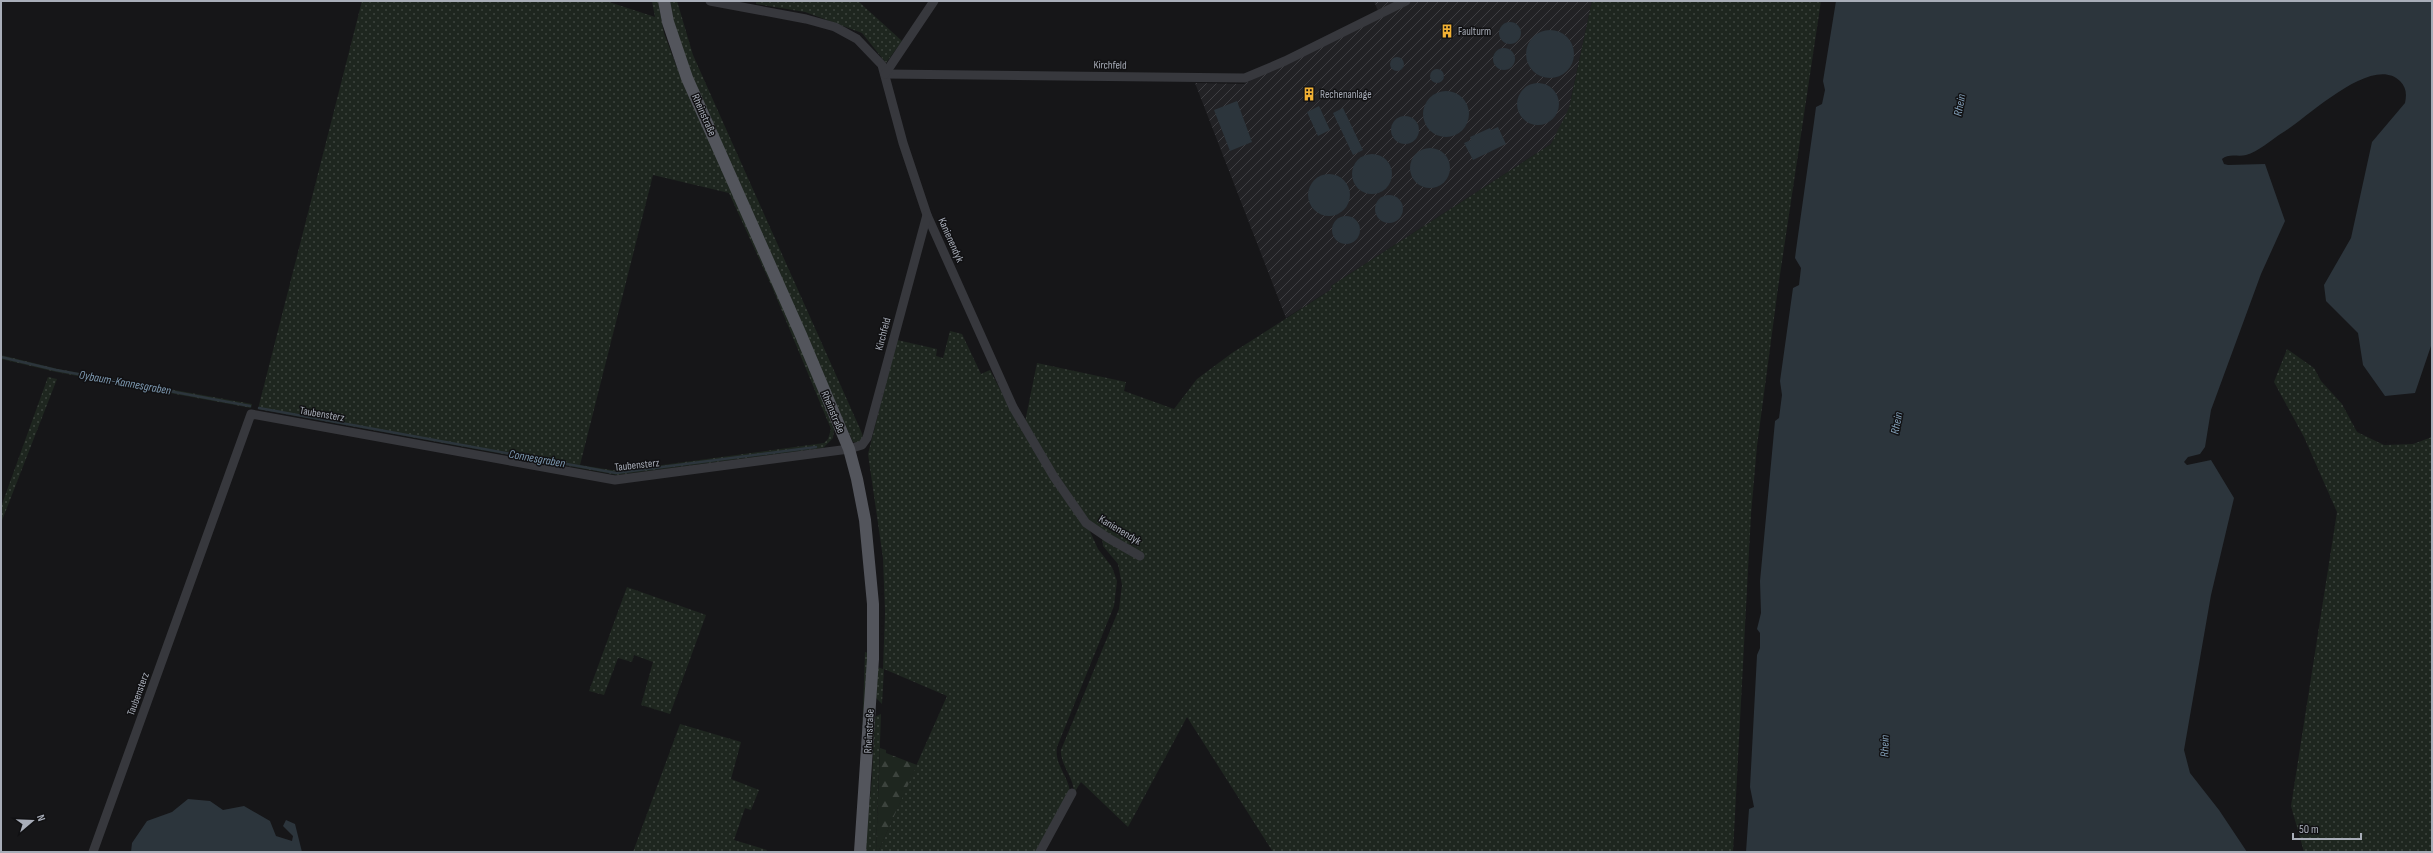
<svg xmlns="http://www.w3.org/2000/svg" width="2433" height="853" viewBox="0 0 2433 853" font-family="'Sofia Sans Condensed',sans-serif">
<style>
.industrial{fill:url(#industrial-furrows)}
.grass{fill:url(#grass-dots);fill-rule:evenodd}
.forest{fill:url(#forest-firs)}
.water{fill:#2c353c}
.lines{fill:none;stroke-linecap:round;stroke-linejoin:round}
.stream{stroke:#2c353c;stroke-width:2.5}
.minor{stroke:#37383d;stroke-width:9}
.major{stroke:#53555c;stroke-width:12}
.labels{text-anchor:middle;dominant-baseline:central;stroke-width:3;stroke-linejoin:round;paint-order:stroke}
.poi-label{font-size:11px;fill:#a8adb8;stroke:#111113;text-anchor:start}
.street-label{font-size:11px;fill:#a8adb8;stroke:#111113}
.water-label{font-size:12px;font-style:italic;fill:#7f9bb3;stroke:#111113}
</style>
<defs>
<pattern id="industrial-furrows" width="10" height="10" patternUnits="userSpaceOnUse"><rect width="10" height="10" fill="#222225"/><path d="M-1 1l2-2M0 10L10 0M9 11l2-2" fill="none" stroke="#3f3f43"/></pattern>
<pattern id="grass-dots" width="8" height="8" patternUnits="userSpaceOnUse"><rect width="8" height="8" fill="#1e261f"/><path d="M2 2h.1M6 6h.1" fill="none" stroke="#3c433d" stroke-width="1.8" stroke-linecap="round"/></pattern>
<pattern id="forest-firs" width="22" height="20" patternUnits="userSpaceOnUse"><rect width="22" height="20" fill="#1e261f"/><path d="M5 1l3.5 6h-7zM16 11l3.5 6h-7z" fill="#3c433d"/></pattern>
</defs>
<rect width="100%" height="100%" fill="#161618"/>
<g class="industrial">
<path d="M1374,1H1397L1378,11Z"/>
<path d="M1412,1H1592L1569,108L1564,122L1551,144L1331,286L1332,289L1286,318L1195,83L1244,84Z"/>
</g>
<g class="grass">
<path d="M362,1H606L655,17L652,1H658L664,33L676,65L809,364L834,430L833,438L823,448L617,475L258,409ZM653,175L729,193L772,287L831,429L828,439L824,443L618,471L580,465Z"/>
<path d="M669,1H677L693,55L861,431L864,439L860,443L853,442L692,81L675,38Z"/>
<path d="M756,1H858L902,41L886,63L862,33L805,12L756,4Z"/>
<path d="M1592,1H1821L1778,288L1757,446L1751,514L1733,852H1273L1187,717L1128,827L1081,782L1074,793C1074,777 1060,765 1061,750L1119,609L1122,585L1118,564L1103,546L1102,537L1077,508L1025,422L1037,363L1126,382L1124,391L1174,409L1197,379L1232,353L1332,289L1331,286L1551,144L1569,108Z"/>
<path d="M950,331L962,334L981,374L990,370L1019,426L1056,485L1088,527L1098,549L1112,567L1117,581L1114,606L1057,747C1054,765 1069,776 1070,793L1038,852H878L947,696L884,669L882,704L876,698L877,667L883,669L885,613L883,558L868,454L897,340L937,349L936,356L943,358Z"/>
<path d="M2287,349L2314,368L2321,381L2342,404L2357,432L2384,445L2413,444L2432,437V852H2304L2291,806L2337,512L2304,437L2274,382Z"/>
<path d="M1,355L58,369L252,404L251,408L56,372L1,359Z"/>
<path d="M48,377L57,379L1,523V507Z"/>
<path d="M627,587L706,615L670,714L641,705L653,662L634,655L632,662L618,658L604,695L589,691Z"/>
<path d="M865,652L868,653L861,768Z"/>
<path d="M881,714L876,852H864L872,778L875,717Z"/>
<path d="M680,724L741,742L731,779L759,790L751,810L745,808L734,840L767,850L766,852H633Z"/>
</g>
<path class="forest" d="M880,748L886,750V753L917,765L878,852H876Z"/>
<g class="water">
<path d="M1836,1H2432V343L2415,393L2385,396L2363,365L2358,333L2326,301L2324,285L2351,238L2372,142L2405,103C2407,94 2406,87 2400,81C2372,53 2306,119 2282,133C2271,140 2258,152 2246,155C2238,157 2228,153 2222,159L2224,164L2228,165L2265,164L2285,221L2261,274L2211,410L2205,447L2200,454L2188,457L2184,462L2187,465L2211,460L2234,498L2211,595L2184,750L2190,773L2219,810L2247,852H1746L1749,809L1754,807L1750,787L1757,655L1760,648V633L1757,629L1761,613L1760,581L1775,421L1779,418L1782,395L1780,381L1793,288L1799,285L1801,268L1795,258L1796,250L1814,122L1816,107L1822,104L1825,90L1823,81Z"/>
<circle cx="1510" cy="33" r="11"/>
<circle cx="1550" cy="54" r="24"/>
<circle cx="1504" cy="59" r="11"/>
<circle cx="1397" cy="64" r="7"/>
<circle cx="1437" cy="76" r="7"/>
<circle cx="1538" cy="104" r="21"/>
<circle cx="1446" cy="114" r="23"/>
<path d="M1237,101L1252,142L1230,151L1214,110Z"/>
<path d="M1319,106L1330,130L1318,136L1307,112Z"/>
<path d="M1343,108L1363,150L1353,155L1333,113Z"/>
<circle cx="1405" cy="130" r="14"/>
<path d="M1498,127L1506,144L1473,160L1464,143L1471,140L1470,137L1490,128L1491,130Z"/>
<circle cx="1430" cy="168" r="20"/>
<circle cx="1372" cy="174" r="20"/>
<circle cx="1329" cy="195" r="21"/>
<circle cx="1389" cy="209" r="14"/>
<circle cx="1346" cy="230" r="14"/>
<path d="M188,799L210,801L223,810L244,806L270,821L276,836L292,841L293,836L283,826L286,820L295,824L302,852H131L132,843L147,821L172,812Z"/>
</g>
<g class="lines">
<g class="stream">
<path d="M1,357L56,370L250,406"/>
<path d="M259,408L616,473L816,447"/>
</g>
<g class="minor">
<path d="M710,1L806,19L835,27L857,39L882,65L903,143L927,215L1013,407L1054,477L1086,523L1108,538L1140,556"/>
<path d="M885,74L1245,78L1285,61L1406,1"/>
<path d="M885,74L934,1"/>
<path d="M93,852L251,414L615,480L849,449L862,445L867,438L927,215"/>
<path d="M1040,852L1072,793"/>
</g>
<path class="major" d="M664,1L668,22L687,78L801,335L849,449L857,479L865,520L873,604V659L860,852"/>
</g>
<defs>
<g id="building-bare" transform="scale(1.08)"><path d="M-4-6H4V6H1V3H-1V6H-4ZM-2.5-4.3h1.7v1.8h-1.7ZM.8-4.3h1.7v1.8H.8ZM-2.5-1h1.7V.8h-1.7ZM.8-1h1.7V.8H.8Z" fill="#f2b134" stroke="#111113" stroke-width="2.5" paint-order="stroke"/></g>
</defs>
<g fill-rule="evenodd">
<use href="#building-bare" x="1447" y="31"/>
<use href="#building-bare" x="1309" y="94"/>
</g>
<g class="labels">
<g class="poi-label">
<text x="1458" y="31">Faulturm</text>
<text x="1320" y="94">Rechenanlage</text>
</g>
<g class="street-label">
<text transform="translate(1110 65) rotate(1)">Kirchfeld</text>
<text transform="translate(704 115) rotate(66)">Rheinstraße</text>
<text transform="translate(951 240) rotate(66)">Kanienendyk</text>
<text transform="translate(883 334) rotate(-75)">Kirchfeld</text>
<text transform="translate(833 412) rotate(67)">Rheinstraße</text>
<text transform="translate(322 414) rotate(10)">Taubensterz</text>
<text transform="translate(637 465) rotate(-6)">Taubensterz</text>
<text transform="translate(1120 530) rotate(31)">Kanienendyk</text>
<text transform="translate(138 694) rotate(-70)">Taubensterz</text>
<text transform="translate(869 731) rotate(-87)">Rheinstraße</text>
</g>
<g class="water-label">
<text transform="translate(1960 105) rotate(-79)">Rhein</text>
<text transform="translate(125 383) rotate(10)">Oybaum-Kannesgraben</text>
<text transform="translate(1897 423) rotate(-79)">Rhein</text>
<text transform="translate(537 459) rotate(10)">Connesgraben</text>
<text transform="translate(1885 746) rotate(-89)">Rhein</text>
</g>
</g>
<rect width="2433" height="853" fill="none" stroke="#a8adb8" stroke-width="4"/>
<g transform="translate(32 821) rotate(71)" stroke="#111113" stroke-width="3" paint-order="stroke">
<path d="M0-3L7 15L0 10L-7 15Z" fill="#a8adb8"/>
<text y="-6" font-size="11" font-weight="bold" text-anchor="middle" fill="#a8adb8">N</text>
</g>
<path d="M2293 833v6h68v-6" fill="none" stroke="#a8adb8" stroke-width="2"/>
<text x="2299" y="833" font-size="12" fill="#a8adb8" stroke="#111113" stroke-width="3" paint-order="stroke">50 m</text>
</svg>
